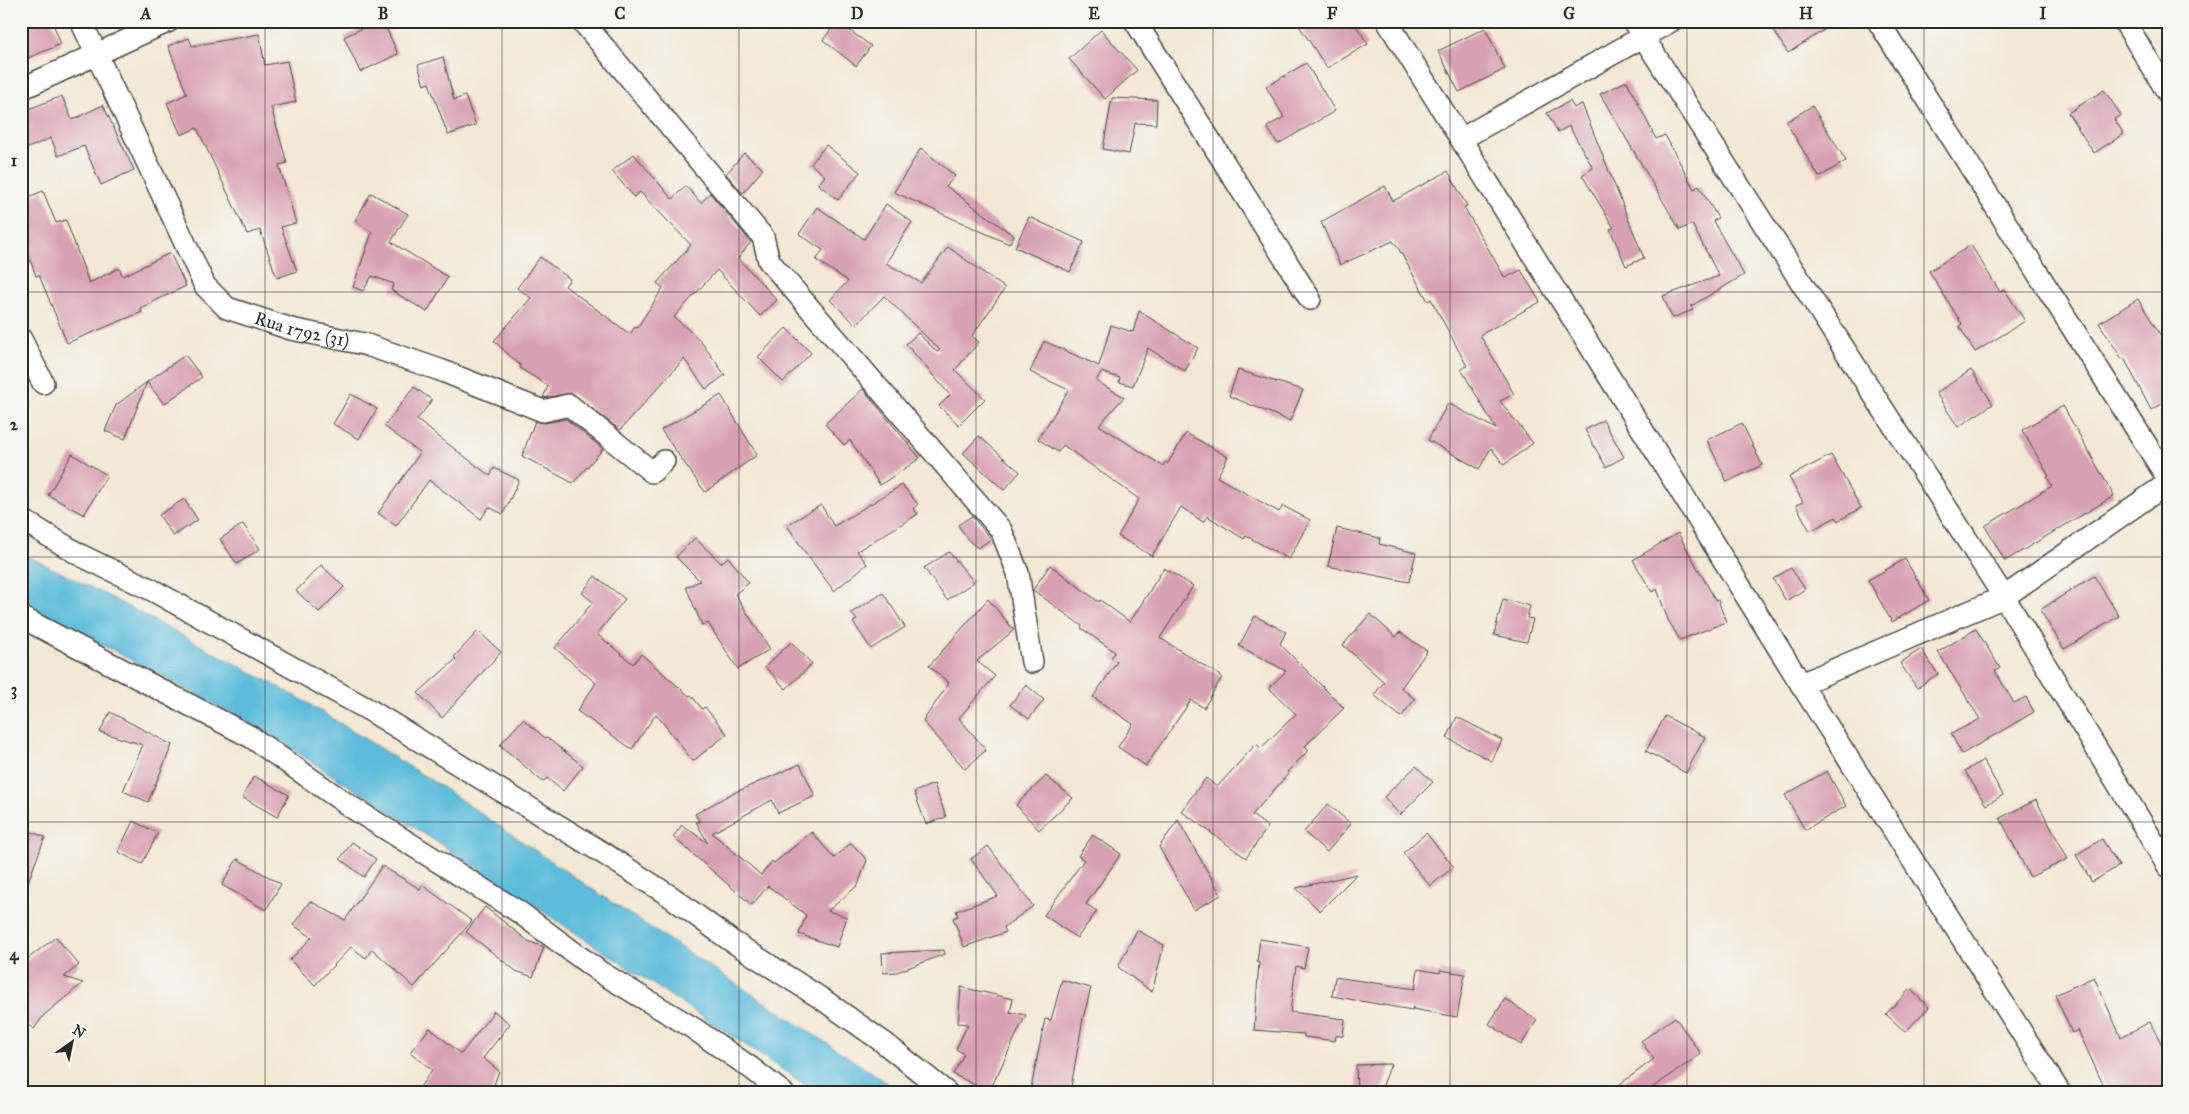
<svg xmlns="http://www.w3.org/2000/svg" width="2189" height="1114" viewBox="0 0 2189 1114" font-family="'IM FELL Great Primer',serif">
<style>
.water{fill:#5cbbdb;stroke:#447383}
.building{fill:#d8a0b3}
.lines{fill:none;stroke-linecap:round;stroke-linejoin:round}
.minor-casing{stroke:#494744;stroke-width:24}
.minor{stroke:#fff;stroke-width:21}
.grid{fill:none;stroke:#2b2b2b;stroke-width:1;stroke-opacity:0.55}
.labels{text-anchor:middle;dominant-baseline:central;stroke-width:4;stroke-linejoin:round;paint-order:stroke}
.street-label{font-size:18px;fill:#2b2b2b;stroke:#f6f6f2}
.neatline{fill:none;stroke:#2b2b2b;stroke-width:2}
.grid-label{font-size:16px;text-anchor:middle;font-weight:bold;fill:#2b2b2b}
</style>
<rect width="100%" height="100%" fill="#f6f6f2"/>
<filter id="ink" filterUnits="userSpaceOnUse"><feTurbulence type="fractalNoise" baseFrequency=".02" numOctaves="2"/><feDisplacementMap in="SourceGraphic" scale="10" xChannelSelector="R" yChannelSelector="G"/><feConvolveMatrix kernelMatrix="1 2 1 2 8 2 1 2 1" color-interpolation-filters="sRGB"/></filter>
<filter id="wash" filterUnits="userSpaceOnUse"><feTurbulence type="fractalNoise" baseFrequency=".0096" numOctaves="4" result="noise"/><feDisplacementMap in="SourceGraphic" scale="20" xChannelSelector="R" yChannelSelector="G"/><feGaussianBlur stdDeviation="1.12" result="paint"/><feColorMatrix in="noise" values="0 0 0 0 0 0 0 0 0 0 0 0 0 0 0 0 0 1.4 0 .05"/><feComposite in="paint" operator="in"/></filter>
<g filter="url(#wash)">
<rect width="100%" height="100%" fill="#f2e7d2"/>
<path class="water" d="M21,553L102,593L301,699L437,784L617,906L903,1093H818L445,847L257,727L111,649L21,609Z"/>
<g id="blocks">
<g class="building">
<path d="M21,21H52L61,44L21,61Z"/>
<path d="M377,21H383L398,54L360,72L344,37Z"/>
<path d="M837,21L871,46L856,66L823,40Z"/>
<path d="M1296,21H1353L1368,44L1327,68Z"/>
<path d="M1767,21H1838L1788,53Z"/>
<path d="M1485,28L1505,69L1459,92L1438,51Z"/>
<path d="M1101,30L1137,70L1105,99L1069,59Z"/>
<path d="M259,34L265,65L287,61L296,102L271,107L287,163L279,165L296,223L281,227L297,271L277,278L260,230L247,234L197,128L181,135L167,103L187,94L168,46L189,38L192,46Z"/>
<path d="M443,57L454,100L465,96L476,125L448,135L429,83L424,85L418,65Z"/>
<path d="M1306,63L1335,111L1278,144L1267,127L1284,117L1266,87Z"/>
<path d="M1627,81L1656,139L1665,135L1694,189L1699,186L1718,218L1713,221L1744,275L1691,306L1693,310L1672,318L1663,296L1719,276L1692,224L1680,230L1600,94Z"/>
<path d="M2104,90L2121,115L2114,119L2124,134L2094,153L2068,113Z"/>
<path d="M62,96L72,120L103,105L134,170L101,185L84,146L58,156L51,138L21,151V112Z"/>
<path d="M1112,98L1157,100L1156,124L1135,123L1129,154L1103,149Z"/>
<path d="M1570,101L1574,108L1582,104L1644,258L1626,266L1610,229L1614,228L1582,175L1593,168L1569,126L1558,132L1547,113Z"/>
<path d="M1812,106L1846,161L1819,177L1786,122Z"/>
<path d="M826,145L860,172L838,200L818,184L825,176L811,164Z"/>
<path d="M921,148L955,176L946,186L1014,236L1009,244L894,192Z"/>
<path d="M744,153L763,169L743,193L726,174Z"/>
<path d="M634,154L672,199L686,186L701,203L710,193L751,242L738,258L777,300L760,316L717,270L674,317L699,339L725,375L706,389L684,359L620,430L572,393L543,398L548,386L520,368L521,366L494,341L531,298L517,288L540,257L570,279L565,286L630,334L635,327L637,328L663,288L657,283L691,245L640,192L634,197L612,171Z"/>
<path d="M1448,171L1467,206L1464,207L1505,278L1521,270L1540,302L1480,335L1514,394L1500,401L1533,443L1504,465L1491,448L1479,469L1428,440L1448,403L1496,429L1461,369L1467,366L1431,299L1428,301L1397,246L1393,241L1340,265L1321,222L1385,186L1393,201Z"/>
<path d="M43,191L56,223L66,220L89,283L119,268L123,276L170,253L186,286L140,308L142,312L67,343L39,275L36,276L21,235V200Z"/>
<path d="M371,193L408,214L391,242L448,277L427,312L391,290L394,284L372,276L363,291L353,287L372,232L355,221Z"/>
<path d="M886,204L912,222L886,263L921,283L948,247L1005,288L972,336L979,342L955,370L985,399L959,425L939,406L950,395L906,344L918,333L937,352L940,350L884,296L856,325L830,300L848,281L816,260L823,250L799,234L817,207L864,239Z"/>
<path d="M1029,217L1084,242L1070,272L1015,247Z"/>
<path d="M1971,245L2000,292L2004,289L2025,321L1975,352L1959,326L1962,324L1929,271Z"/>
<path d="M2138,299L2168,347V401L2151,410L2124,358L2122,359L2099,323Z"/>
<path d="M1139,311L1198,348L1185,371L1148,348L1133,386L1119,382L1120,378L1101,372L1096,381L1124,397L1099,425L1163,466L1166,462L1168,463L1186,433L1228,457L1217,477L1279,512L1283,506L1310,520L1289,559L1246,536L1244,539L1207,516L1203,522L1181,507L1152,556L1118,536L1139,499L1063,445L1058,452L1038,439L1069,390L1030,372L1044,341L1099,366L1111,325L1133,332Z"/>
<path d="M786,328L811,353L783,382L758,357Z"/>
<path d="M185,355L202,377L164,404L147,382Z"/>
<path d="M1238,370L1303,390L1290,421L1229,396Z"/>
<path d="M1971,370L1993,404L1958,427L1936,393Z"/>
<path d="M147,382L125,439L105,431L116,405Z"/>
<path d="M414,387L432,400L417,420L490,476L494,468L519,480L503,514L489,507L481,519L429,480L396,526L378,513L420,453L384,426Z"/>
<path d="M863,389L920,458L880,485L850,440L844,445L825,424Z"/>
<path d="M351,394L377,409L359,439L333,424Z"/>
<path d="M721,395L757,455L705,492L661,430Z"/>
<path d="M2063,406L2114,496L2005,561L1985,526L2052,486L2047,477L2049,476L2022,430Z"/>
<path d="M566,419L603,449L573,483L522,456L535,421L545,423Z"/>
<path d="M1603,420L1624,457L1606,467L1585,430Z"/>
<path d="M1742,423L1762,465L1727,482L1707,440Z"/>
<path d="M979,436L1020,472L1004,490L963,453Z"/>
<path d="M72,454L107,475L84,515L48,495Z"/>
<path d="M1831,455L1861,508L1838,521L1836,517L1810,531L1796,505L1803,502L1789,477Z"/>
<path d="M902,485L918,504L913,509L918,514L857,551L867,564L834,591L802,548L787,525L821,505L834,526Z"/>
<path d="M184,499L198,520L173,536L159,515Z"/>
<path d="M972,516L991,539L978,548L970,542L958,525Z"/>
<path d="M243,524L260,549L237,564L220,539Z"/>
<path d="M1337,528L1380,538L1379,544L1416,553L1409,582L1328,566Z"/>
<path d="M1678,533L1716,601L1718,600L1726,622L1680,640L1668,620L1657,589L1652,592L1633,560Z"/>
<path d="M695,538L721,563L728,557L749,583L735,594L770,649L738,669L708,623L702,625L686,587L700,581L676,557Z"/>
<path d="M949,552L974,582L947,600L924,568Z"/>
<path d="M1905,559L1929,600L1892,622L1868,580Z"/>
<path d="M321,565L344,587L319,612L296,591Z"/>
<path d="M1050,565L1099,602L1100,600L1130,622L1164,568L1193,586L1160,638L1222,677L1204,708L1191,700L1146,766L1118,747L1133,724L1093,697L1117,662L1111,658L1115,652L1081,628L1082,626L1033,590Z"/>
<path d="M1791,568L1805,589L1786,601L1773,579Z"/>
<path d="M595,576L625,599L597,634L633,664L641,654L689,696L691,695L702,709L705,707L727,734L693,761L656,714L632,749L577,711L596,683L555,648L593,602L582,593Z"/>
<path d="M2094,576L2119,616L2064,649L2040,610Z"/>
<path d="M883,593L905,627L871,649L853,622L857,620L851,613Z"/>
<path d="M988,599L1014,630L977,661L995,676L959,718L986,750L965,769L923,721L949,683L929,666Z"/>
<path d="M1503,599L1530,606L1527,618L1533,619L1527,642L1494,635Z"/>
<path d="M1370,614L1396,637L1400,632L1427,651L1401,688L1415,699L1401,717L1374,695L1384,682L1343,645Z"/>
<path d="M1255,616L1286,632L1280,644L1344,708L1305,746L1309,750L1287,772L1289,773L1252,815L1268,827L1246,858L1181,811L1206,778L1217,787L1256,744L1261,748L1296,714L1269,688L1286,671L1239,646Z"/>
<path d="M1976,629L2000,668L1995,671L2014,703L2026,697L2034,712L1962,754L1951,734L1980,719L1938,652Z"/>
<path d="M478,631L501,652L442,718L418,693L456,659L454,657Z"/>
<path d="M791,642L812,664L786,689L765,667Z"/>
<path d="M1921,649L1938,674L1917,688L1900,663Z"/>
<path d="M1026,685L1044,700L1029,719L1010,705Z"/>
<path d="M110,712L172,745L148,802L123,791L143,745L100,732Z"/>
<path d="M1665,716L1705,737L1686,773L1646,751Z"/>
<path d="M1457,717L1502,740L1492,761L1447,738Z"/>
<path d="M523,719L545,738L546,737L583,766L563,791L547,778L543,782L500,745Z"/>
<path d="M1983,760L2003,795L1986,805L1965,771Z"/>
<path d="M800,764L815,796L778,813L772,800L712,833L761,875L772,861L774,863L812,832L834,858L851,843L867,860L858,885L828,911L847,917L837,947L799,934L806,915L768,886L752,905L673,837L682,825L708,843L696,822H700L695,814L729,795Z"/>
<path d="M1416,766L1433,782L1400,815L1384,797Z"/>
<path d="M1827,771L1846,806L1805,830L1785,795Z"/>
<path d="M254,776L289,795L277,817L242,797Z"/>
<path d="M1046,776L1073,798L1039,830L1016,805Z"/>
<path d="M934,784L946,817L926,824L914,792Z"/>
<path d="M2036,800L2068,859L2030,877L2000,818Z"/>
<path d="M1328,804L1351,824L1327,852L1304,832Z"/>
<path d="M1178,820L1221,895L1194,910L1159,847Z"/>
<path d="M133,821L158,833L142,864L118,852Z"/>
<path d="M21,828L45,837L23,895L21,894Z"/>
<path d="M1426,833L1454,867L1430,886L1403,853Z"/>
<path d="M1093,835L1121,854L1086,904L1097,911L1077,938L1044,915L1084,860L1078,856Z"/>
<path d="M2102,839L2119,866L2092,882L2076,855Z"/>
<path d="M352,842L376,859L364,877L340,859Z"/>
<path d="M988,846L1033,906L1004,927L1006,932L964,947L953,918L958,916L956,911L998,896L971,859Z"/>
<path d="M237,859L281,884L266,910L222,885Z"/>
<path d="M382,866L420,889L422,885L472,921L414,987L372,949L366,958L351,947L315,985L290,960L312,937L293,925L310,901L345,920Z"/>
<path d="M1357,874L1320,911L1296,888Z"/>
<path d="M485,907L528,941L544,947L533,977L516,971L466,932Z"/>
<path d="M1137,930L1164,945L1152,992L1118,967Z"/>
<path d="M56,937L79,965L64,977L83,983L44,1015L34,1029L21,1020V964Z"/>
<path d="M1260,939L1308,947L1304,968L1296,966L1290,1012L1345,1019L1343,1036H1336L1335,1041L1304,1037V1034L1254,1030L1259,963L1257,962Z"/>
<path d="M944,950L945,954L897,972L883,973L882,953Z"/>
<path d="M1418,969L1440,973V970L1465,974L1457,1017L1413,1009V1007L1412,1010L1332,996L1335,977L1415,989Z"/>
<path d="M2094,977L2121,1037L2150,1022L2168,1056V1093H2107L2078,1030L2072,1033L2055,995Z"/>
<path d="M1062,980L1091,988L1083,1018L1070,1093H1030L1045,1019L1051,1020Z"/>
<path d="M961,987L1013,999L1010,1012L1026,1015L989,1092L953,1074L964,1054L956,1049L968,1024L958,1023Z"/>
<path d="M1910,989L1929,1007L1905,1032L1886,1014Z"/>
<path d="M1505,999L1537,1020L1521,1045L1489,1024Z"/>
<path d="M494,1011L510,1024L483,1058L499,1071L491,1093H416L432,1070L410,1052L430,1028L461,1054Z"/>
<path d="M1675,1017L1701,1054L1645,1093H1608L1654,1059L1641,1041Z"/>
<path d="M1391,1064L1380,1093H1357L1356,1065Z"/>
</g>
</g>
</g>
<g filter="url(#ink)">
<use href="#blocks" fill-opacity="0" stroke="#494744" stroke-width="1"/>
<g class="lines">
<g class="minor-casing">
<g id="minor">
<path id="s1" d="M81,21L205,286L227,308L291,329L364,344L440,370L543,411L569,405L652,472L664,461"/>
<path d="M582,21L763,237L769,261L1001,530L1018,573L1032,662"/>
<path d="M1135,21L1310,299"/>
<path d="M1387,21L1801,684L2060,1093"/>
<path d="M1633,21L2004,597L2168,866"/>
<path d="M1878,21L2168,479"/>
<path d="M2124,21L2168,93"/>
<path d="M21,89L169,21"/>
<path d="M1461,139L1671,21"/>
<path d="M21,339L43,383"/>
<path d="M21,519L80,555L152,590L371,711L603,853L670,896L730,940L822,999L883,1042L947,1093"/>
<path d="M21,617L251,737L351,807L519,912L600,972L693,1028L751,1068L783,1093"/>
<path d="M1801,684L2004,597L2168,483"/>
</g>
</g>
<use href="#minor" class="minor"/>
</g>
</g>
<path class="grid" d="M265,21V1093M502,21V1093M739,21V1093M976,21V1093M1213,21V1093M1450,21V1093M1687,21V1093M1924,21V1093M21,292H2168M21,557H2168M21,822H2168"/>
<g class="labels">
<g class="street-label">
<text stroke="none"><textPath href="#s1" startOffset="402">Rua 1792 (31)</textPath></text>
</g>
</g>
<rect width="2189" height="1114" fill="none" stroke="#f6f6f2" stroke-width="55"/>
<g transform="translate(72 1042) rotate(33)" stroke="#f6f6f2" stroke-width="4" paint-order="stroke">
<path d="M0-4L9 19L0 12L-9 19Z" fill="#2b2b2b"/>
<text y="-8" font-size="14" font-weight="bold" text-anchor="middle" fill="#2b2b2b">N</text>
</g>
<rect x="28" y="28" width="2134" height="1058" class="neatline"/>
<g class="grid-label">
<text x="146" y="19">A</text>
<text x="383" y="19">B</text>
<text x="620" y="19">C</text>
<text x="857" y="19">D</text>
<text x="1094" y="19">E</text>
<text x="1332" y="19">F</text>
<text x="1569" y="19">G</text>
<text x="1806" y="19">H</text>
<text x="2043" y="19">I</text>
<text x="14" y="166">1</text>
<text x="14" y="430">2</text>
<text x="14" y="695">3</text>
<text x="14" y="960">4</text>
</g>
</svg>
